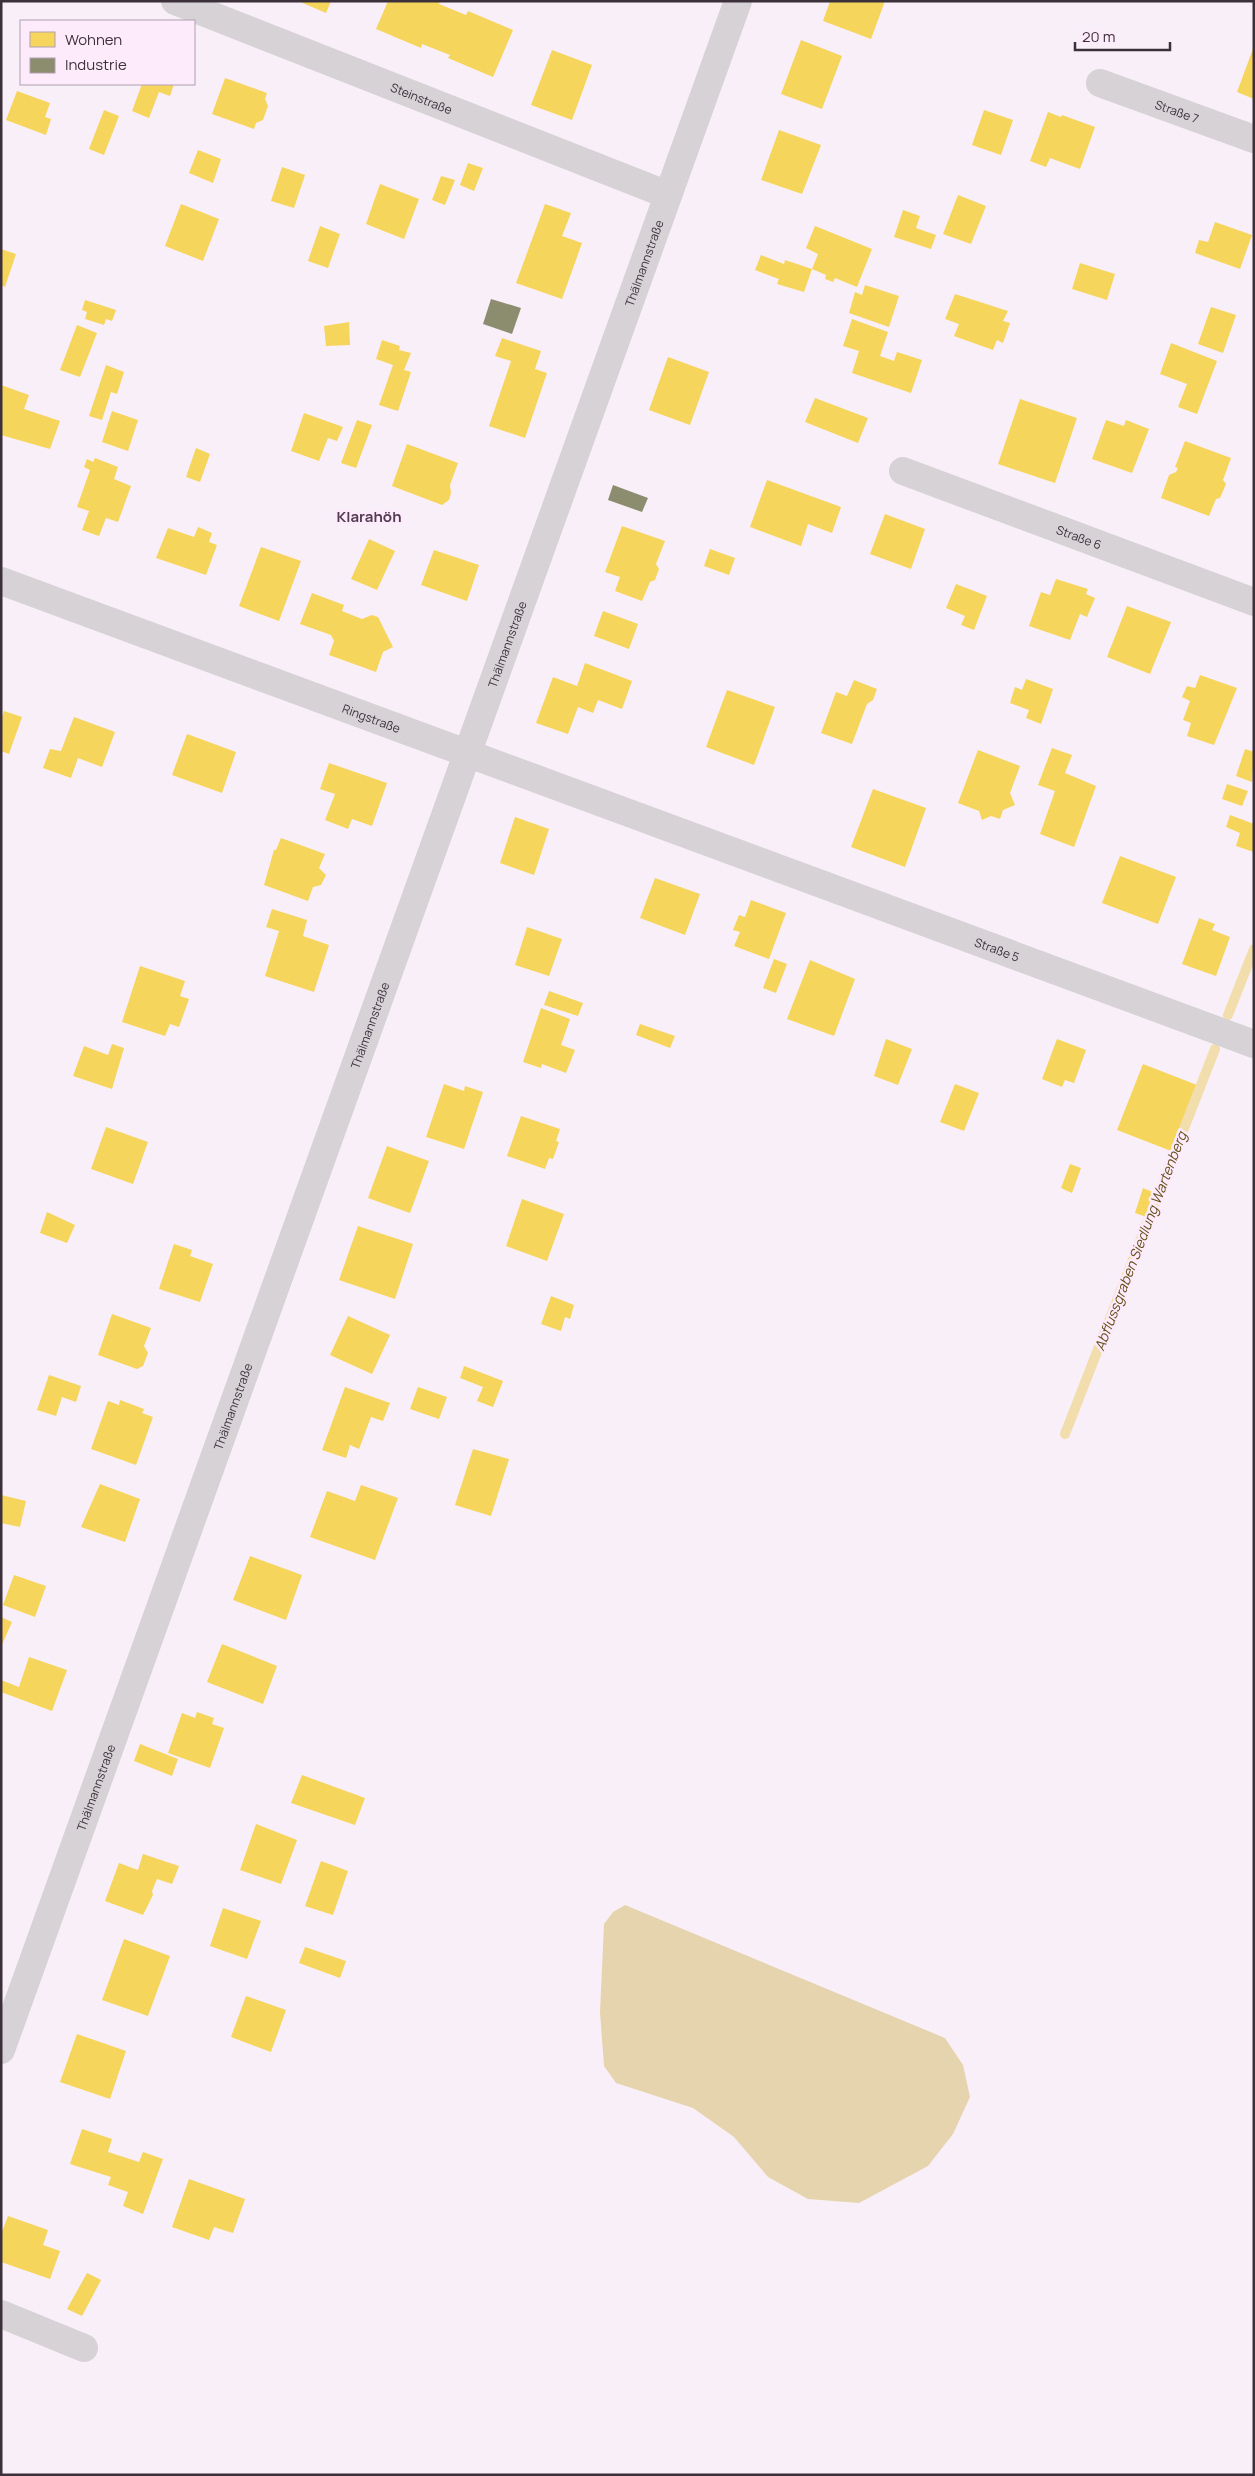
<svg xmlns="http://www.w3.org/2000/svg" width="1255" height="2476" viewBox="0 0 1255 2476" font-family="Manrope,sans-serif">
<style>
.forest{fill:#e6d4af}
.homes{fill:#f6d55c}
.industry{fill:#8c8c6e}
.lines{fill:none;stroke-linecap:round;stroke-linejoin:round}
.stream{stroke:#f2ddac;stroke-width:10}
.minor{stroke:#d6d2d6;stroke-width:28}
.labels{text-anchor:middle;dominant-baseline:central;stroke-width:5;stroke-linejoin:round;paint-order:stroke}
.street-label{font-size:12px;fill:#3c303b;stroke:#fdebfc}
.water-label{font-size:14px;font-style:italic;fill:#625019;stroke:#fdebfc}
.quarter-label{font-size:15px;font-weight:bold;fill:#523a51;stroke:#fdebfc}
</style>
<rect width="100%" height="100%" fill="#f9eff8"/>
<path class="forest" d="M625,1905L945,2038L963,2065L970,2097L953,2134L928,2166L859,2203L808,2199L768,2177L734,2137L693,2108L616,2083L604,2066L600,2012L604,1924L613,1912Z"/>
<g class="homes">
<path d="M298,1H331L326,13Z"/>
<path d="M388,1H440L439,4L466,15L468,11L513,30L493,77L448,58L450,55L422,44L421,48L376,29Z"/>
<path d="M830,1H885L871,39L823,21Z"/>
<path d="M801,40L842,56L822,109L781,94Z"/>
<path d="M1254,46V99L1237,92Z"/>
<path d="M552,50L592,65L572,120L531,105Z"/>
<path d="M225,78L267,93L265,99L268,106L263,120L256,123L254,129L212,114Z"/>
<path d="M142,84H174L170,96L159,92L149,118L132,111Z"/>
<path d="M17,91L50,103L45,117L51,119L46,135L6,120Z"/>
<path d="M104,110L119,116L104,155L89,149Z"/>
<path d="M984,110L1013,120L1001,155L972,145Z"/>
<path d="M1048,112L1061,117L1062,115L1095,127L1080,169L1050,158L1046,167L1030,161Z"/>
<path d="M779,130L821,145L802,194L761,180Z"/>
<path d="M198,150L221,159L213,183L189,173Z"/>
<path d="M468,163L483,168L474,191L460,185Z"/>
<path d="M282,167L305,175L294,208L271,201Z"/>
<path d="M441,176L455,180L445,205L432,200Z"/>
<path d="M380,184L419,199L404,239L366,224Z"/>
<path d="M958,195L986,206L971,244L943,234Z"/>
<path d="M181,204L219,219L203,261L165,246Z"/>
<path d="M545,204L571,213L562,236L582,243L562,299L516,283Z"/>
<path d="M903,210L920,216L916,228L936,235L931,249L894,237Z"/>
<path d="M1215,222L1252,235L1240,269L1195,253L1199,240L1208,242Z"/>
<path d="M320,226L340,234L328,268L308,261Z"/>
<path d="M815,226L872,249L857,287L835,278L833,282L825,279L826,275L812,269L818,254L806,248Z"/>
<path d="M1,249L16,254L5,287L1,285Z"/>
<path d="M761,255L784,264L785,260L812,269L804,292L777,284L779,279L755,270Z"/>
<path d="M1080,263L1115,274L1107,300L1072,289Z"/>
<path d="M865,285L899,296L889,327L849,313L855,292L862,295Z"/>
<path d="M955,294L1008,311L1003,321L1010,323L1003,343L997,340L993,350L954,336L959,324L945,319Z"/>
<path d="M85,300L116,310L112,321L106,319L104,325L85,319L87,312L82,310Z"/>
<path d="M1211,307L1236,315L1223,353L1198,344Z"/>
<path d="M852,319L888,332L880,356L894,361L897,352L922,360L911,393L852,373L859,351L843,346Z"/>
<path d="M349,322L350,345L326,346L324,326Z"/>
<path d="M77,325L97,333L80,377L60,370Z"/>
<path d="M502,338L541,351L535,369L547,373L525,438L489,426L511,361L495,356Z"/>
<path d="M382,340L400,346L399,350L411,353L404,370L411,372L398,411L379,405L393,365L376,359Z"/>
<path d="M1171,343L1217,361L1197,414L1178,407L1187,384L1160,374Z"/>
<path d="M668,357L709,372L690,425L649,410Z"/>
<path d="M106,365L124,372L117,394L111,392L102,420L89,416Z"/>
<path d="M1,385L29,395L24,409L60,421L50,449L1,435Z"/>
<path d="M815,398L868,418L858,443L805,422Z"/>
<path d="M1020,399L1077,418L1055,483L998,464Z"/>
<path d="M112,411L138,420L128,451L102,442Z"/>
<path d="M304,413L343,427L337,441L328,438L319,461L291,451Z"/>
<path d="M357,420L372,425L356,468L341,463Z"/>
<path d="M1106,420L1124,426L1126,420L1149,429L1132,473L1092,459Z"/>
<path d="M1185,441L1231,458L1223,480L1226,484L1220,498L1216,499L1209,516L1161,498L1169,475L1176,472L1178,468L1175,467Z"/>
<path d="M407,444L458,463L450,485L451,493L449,500L442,505L392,486Z"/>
<path d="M196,448L210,454L200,482L186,477Z"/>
<path d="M95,458L118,467L114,479L131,486L118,522L106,518L99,536L82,530L89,511L77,507L90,470L84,467L87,459L93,462Z"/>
<path d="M767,480L841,507L832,533L808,524L801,546L750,527Z"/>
<path d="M885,514L925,529L911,569L870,554Z"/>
<path d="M622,526L665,541L656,564L659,569L655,580L650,582L642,601L615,591L620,577L605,572Z"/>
<path d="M198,527L212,533L209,542L217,545L206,575L156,558L168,528L194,537Z"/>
<path d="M369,539L395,551L377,590L351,579Z"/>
<path d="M261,547L301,561L279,621L239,606Z"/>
<path d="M710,549L735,558L729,575L704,566Z"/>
<path d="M434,550L479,565L467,601L421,585Z"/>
<path d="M1056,579L1088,589L1086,594L1095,598L1087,617L1080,614L1070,640L1029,626L1041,592L1050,595Z"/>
<path d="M956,584L987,596L974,630L961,625L965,616L946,608Z"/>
<path d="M312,593L344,605L342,611L362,619L372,615L378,617L393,647L383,652L376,672L329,655L334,641L331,635L300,624Z"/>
<path d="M1127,606L1171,622L1150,674L1107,657Z"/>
<path d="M603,611L638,624L629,649L594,636Z"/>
<path d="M585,663L632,681L622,709L598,700L593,713L578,707L568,734L536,723L553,677L577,686Z"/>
<path d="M1200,675L1237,688L1214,745L1187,736L1191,723L1183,720L1190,701L1182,697L1187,686L1195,688Z"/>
<path d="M1026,679L1053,689L1041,724L1026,718L1029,710L1010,703L1015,687L1022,690Z"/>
<path d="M854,680L877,689L873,700L867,704L852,744L821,733L836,692L847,696Z"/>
<path d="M727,690L775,707L754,765L706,747Z"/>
<path d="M4,711L22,717L9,754L1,751V720Z"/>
<path d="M74,717L115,732L102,767L78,758L71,778L43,768L50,749L61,751Z"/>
<path d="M187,734L236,752L222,793L172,775Z"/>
<path d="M1052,748L1072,755L1065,773L1096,786L1074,847L1040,834L1055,791L1038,785Z"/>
<path d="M1245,749L1254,752L1252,782L1236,776Z"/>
<path d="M978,750L1020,766L1010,793L1015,805L1003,810L1000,819L991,816L982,820L979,811L958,803Z"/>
<path d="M329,763L387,783L372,826L352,819L348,829L325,820L335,794L320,789Z"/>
<path d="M1227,784L1248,791L1242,806L1222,799Z"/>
<path d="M873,789L926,808L905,867L851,847Z"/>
<path d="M1230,815L1254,824V852L1236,846L1240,833L1226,827Z"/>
<path d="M515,817L549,829L534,875L500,863Z"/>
<path d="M281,838L325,854L319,868L326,875L321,885L313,887L308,901L264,885L274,850H276Z"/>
<path d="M1120,856L1176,877L1158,924L1102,903Z"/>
<path d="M655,878L700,894L685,935L640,918Z"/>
<path d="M751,900L786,913L769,959L734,946L740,932L733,930L739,915L745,917Z"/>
<path d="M272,909L307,920L303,936L329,945L314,992L265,976L279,931L266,927Z"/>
<path d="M1199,918L1215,924L1212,930L1230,937L1216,976L1182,964Z"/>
<path d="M527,927L562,939L549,976L515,965Z"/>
<path d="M774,959L787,964L776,993L763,988Z"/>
<path d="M810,960L855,979L834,1036L787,1019Z"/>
<path d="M140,966L185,981L180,996L189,999L179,1027L170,1024L165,1036L122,1022Z"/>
<path d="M549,991L583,1003L578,1016L544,1005Z"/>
<path d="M541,1008L570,1019L561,1045L575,1050L566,1073L542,1064L541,1068L523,1062Z"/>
<path d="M640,1024L675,1036L670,1048L636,1035Z"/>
<path d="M886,1039L912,1049L898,1085L874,1076Z"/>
<path d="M1057,1039L1086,1050L1074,1083L1065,1080L1062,1087L1042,1079Z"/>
<path d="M112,1044L124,1048L112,1089L73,1076L84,1046L108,1055Z"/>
<path d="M1143,1064L1197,1085L1171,1151L1117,1130Z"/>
<path d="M444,1084L464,1091L465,1086L483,1092L464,1149L426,1137Z"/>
<path d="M955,1084L979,1093L964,1131L940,1122Z"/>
<path d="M521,1116L560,1129L556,1141L559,1142L553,1159L549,1158L545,1169L507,1156Z"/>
<path d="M106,1127L148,1142L133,1184L91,1169Z"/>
<path d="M387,1146L429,1161L410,1213L368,1198Z"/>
<path d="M1070,1164L1081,1168L1072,1193L1061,1188Z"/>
<path d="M1143,1188L1160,1195L1152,1219L1135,1213Z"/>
<path d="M522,1199L564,1214L547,1261L506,1246Z"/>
<path d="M47,1212L75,1225L67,1243L40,1233Z"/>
<path d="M358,1226L413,1244L395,1299L339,1280Z"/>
<path d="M174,1244L192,1250L190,1256L213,1264L200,1302L159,1289Z"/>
<path d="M551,1296L574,1305L570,1319L565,1317L561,1331L541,1324Z"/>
<path d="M112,1314L151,1328L144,1346L148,1353L143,1366L137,1369L98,1355Z"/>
<path d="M348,1316L390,1335L372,1374L330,1355Z"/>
<path d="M464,1366L503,1381L493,1407L477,1401L483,1387L460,1378Z"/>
<path d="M49,1375L81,1386L76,1402L62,1397L56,1416L37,1410Z"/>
<path d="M345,1387L390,1403L383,1421L371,1417L359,1449L350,1445L346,1458L322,1450Z"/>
<path d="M418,1387L447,1397L439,1419L410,1409Z"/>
<path d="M120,1400L144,1409L142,1413L153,1417L136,1465L91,1449L108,1401L119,1405Z"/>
<path d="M473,1449L509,1459L491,1516L455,1505Z"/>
<path d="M100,1484L140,1499L125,1542L81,1527Z"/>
<path d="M361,1485L398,1498L375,1560L310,1537L327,1491L355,1501Z"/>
<path d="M1,1495L26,1501L20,1527L1,1523Z"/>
<path d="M250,1556L302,1575L286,1620L233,1600Z"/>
<path d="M14,1575L46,1586L35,1617L3,1605Z"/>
<path d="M1,1617L12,1622L1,1647Z"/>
<path d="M222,1644L277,1666L263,1704L207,1682Z"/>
<path d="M29,1657L67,1670L52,1711L1,1692V1680L19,1687Z"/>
<path d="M197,1712L214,1718L212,1724L224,1728L210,1768L168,1753L182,1713L195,1718Z"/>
<path d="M140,1744L178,1759L172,1776L134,1761Z"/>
<path d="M302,1775L365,1798L355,1825L291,1803Z"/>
<path d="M256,1824L297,1840L281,1884L240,1870Z"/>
<path d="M143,1854L179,1866L172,1884L157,1879L152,1891L153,1895L143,1915L105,1901L119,1863L138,1870Z"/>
<path d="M321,1861L348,1871L333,1915L305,1906Z"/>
<path d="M223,1908L261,1921L247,1959L210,1946Z"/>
<path d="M124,1939L170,1956L148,2016L102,2000Z"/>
<path d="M305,1947L346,1961L340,1978L299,1963Z"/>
<path d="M246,1996L286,2010L271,2052L231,2037Z"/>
<path d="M77,2034L126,2051L110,2099L60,2082Z"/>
<path d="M82,2129L112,2139L108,2152L139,2162L143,2152L163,2159L143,2214L123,2206L128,2192L108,2185L111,2177L70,2164Z"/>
<path d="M189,2179L245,2199L233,2233L214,2227L209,2240L172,2227Z"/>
<path d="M8,2216L48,2230L43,2245L60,2251L50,2279L1,2262V2234Z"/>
<path d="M87,2273L101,2280L82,2316L67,2309Z"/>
</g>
<g class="industry">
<path d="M491,299L521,308L512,334L483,324Z"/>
<path d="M613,485L648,498L642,512L608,500Z"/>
</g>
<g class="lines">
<g class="stream">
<path d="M1228,1015L1254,949"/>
<path d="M1065,1434L1215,1049"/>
</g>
<g class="minor">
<path id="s1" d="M175,1L668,195"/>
<path id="s2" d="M1100,83L1254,139"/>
<path id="s3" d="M903,471L1254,602"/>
<path id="s4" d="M1,581L1254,1044"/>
<path id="s5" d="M1,2050L738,1"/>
<path d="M1,2314L84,2348"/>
</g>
</g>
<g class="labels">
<g class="street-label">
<text stroke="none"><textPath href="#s1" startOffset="265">Steinstraße</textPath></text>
<text stroke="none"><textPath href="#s2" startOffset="82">Straße 7</textPath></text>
<text stroke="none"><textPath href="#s5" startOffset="1899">Thälmannstraße</textPath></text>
<text stroke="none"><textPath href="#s3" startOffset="188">Straße 6</textPath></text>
<text stroke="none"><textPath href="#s5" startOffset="1494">Thälmannstraße</textPath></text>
<text stroke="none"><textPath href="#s4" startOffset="395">Ringstraße</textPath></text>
<text stroke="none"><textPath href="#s4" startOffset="1062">Straße 5</textPath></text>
<text stroke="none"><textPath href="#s5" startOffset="1089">Thälmannstraße</textPath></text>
<text stroke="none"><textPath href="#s5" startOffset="684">Thälmannstraße</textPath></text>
<text stroke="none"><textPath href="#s5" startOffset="279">Thälmannstraße</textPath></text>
</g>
<g class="water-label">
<text transform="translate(1140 1241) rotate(-69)">Abflussgraben Siedlung Wartenberg</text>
</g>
<g class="quarter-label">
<text x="369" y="516">Klarahöh</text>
</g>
</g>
<rect width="1255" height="2476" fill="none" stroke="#3c303b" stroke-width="5"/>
<rect x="20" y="20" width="175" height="65" fill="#fdebfc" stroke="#b0a0af"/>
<rect x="30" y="32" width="25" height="15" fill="#f6d55c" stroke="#b0a0af"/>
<text x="65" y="45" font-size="15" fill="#3c303b">Wohnen</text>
<rect x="30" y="58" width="25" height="15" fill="#8c8c6e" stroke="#b0a0af"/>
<text x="65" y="70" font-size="15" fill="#3c303b">Industrie</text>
<path d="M1075 42v8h95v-8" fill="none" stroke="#3c303b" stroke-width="2.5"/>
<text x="1082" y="42" font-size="15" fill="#3c303b" stroke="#fdebfc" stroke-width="4" paint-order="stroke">20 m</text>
</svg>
